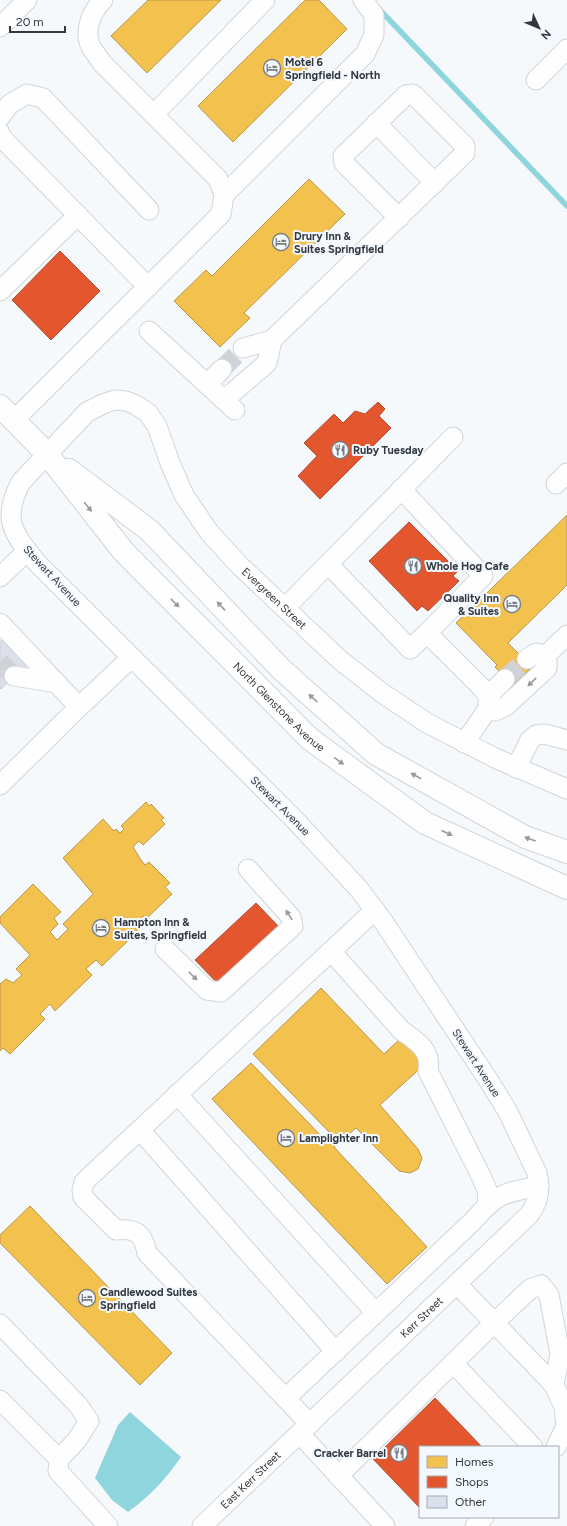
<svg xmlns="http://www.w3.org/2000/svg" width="567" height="1526" viewBox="0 0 567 1526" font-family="Figtree,sans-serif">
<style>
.water{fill:#8fd5de}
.homes{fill:#f2c14e;stroke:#b99849}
.shops{fill:#e4572e;stroke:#af4e33}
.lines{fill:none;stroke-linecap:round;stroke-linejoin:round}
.stream{stroke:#8fd5de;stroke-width:5.5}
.building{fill:#dce0ec;stroke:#cbced2}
.minor-tunnel{stroke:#cfd2d6;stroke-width:19;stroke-dasharray:19 10;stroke-linecap:butt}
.minor-casing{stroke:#d1d4d8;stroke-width:21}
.major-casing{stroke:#d1d4d8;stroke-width:24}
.minor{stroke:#fefeff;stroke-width:19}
.major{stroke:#fefeff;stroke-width:22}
.oneway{fill:#989b9e}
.labels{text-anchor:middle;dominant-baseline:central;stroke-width:4;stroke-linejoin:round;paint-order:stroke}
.poi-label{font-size:11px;font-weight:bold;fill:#33383e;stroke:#f3f9ff;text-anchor:start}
.street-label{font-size:11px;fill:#33383e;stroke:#f3f9ff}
</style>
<rect width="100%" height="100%" fill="#f6f9fc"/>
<path class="water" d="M130,1412L181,1457C165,1480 151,1495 128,1512L112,1500L95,1478L118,1425Z"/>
<g class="homes">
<path d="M148,0H221L147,73L111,36Z"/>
<path d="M305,0H319L347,29L233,142L198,106Z"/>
<path d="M309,179L345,214L244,313L250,318L220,347L174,301L206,270L212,276Z"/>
<path d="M567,515V585L508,643L532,667L513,685L495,667L497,665L456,623Z"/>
<path d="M146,802L149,806L151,804L164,818L161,820L165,824L143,845L139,841L133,847L141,860L145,865L149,862L170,883L165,887L172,894L146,919L143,916L134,926L138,931L102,966L96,960L86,969L92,975L55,1011L50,1004L40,1014L45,1019L10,1054L3,1048L0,1051V984L6,979L13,983L22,975L16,969L30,955L0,923V917L33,884L61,912L54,918L58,924L50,932L57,940L68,929L63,924L93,894L63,858L103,819L114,831L116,829L120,833L124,829L121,826Z"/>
<path d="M321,988L384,1054L402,1037L426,1063L380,1105L418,1149L422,1158L418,1169L410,1173L399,1171L356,1128L334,1147L427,1247L387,1284L212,1099L251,1063L326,1141L332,1135L253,1054Z"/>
<path d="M30,1206L172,1353L140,1385L0,1243V1235Z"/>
</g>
<g class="shops">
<path d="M60,251L100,291L51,340L12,300Z"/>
<path d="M378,402L385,409L379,416L391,428L320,499L298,476L317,456L304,443L334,414L343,423L355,411L365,414Z"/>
<path d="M409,522L458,571L453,576L459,581L428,611L422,606L417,611L369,561Z"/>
<path d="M256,903L282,930L221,987L195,960Z"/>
<path d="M435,1398L482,1447H420V1508L373,1459Z"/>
</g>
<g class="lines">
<path class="stream" d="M379,9L567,206"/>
</g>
<path class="building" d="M2,640L26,665L1,689L0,688V642Z"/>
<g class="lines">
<g class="minor-tunnel">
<path d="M222,369L243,348"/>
<path d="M0,662L14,676"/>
<path d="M505,679L527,659"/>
</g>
<g class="minor-casing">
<g id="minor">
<path d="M0,27L27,0"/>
<path d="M536,80L567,49"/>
<path d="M154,114L265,0"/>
<path d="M0,117L10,104L27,94L43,98L149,210"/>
<path d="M376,123L435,183"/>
<path d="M0,133L1,137L148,287"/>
<path d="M224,195L365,54L374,35V15L363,0"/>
<path d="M0,291L78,215"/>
<path d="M149,331L235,410"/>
<path d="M243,348L272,340"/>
<path d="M207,384L222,369"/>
<path d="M224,400L267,363L272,340L465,153V146L413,94L406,95L343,156L344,163L399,218"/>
<path d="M14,420L221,214L224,195L218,179L102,63C99,58 94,52 91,47C83,31 92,11 103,0"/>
<path d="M556,484L567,473"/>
<path d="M401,489L483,576L427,633"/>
<path d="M328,564L453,437"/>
<path d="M0,577L27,551"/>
<path d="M285,608L328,564L410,649L427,633L483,689L488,696V709L464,743"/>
<path d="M0,623L79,707L131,658"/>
<path d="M545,656L567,635"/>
<path d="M14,676L57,683"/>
<path d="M488,696L505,679"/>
<path d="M488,709L495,711L506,706L547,668V660L541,654L536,653L527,659"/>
<path d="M516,768L530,740L536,735L545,734L567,740"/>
<path d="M0,785L79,707"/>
<path d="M165,949L207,990L221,992L293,926L291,917L248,869"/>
<path d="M331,951L401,1030C416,1041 432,1049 428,1071L482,1178L487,1190L488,1204"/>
<path d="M177,1094L376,1313"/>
<path d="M140,1130L336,1352"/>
<path d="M457,1284L554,1385L564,1407L566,1426L556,1447"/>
<path d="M0,1324L78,1405L89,1421L77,1440L59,1459L58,1471L108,1526"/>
<path d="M453,1363L533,1447"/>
<path d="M286,1398L473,1221C497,1193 504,1193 539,1186"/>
<path d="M0,1400L59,1459"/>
<path d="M310,1424L147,1253C143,1233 136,1228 116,1230L83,1197L82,1191L84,1182L375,910"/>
<path d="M300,1434L385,1526"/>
<path d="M338,1476L494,1323L530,1289L541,1285L549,1295L560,1354L554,1385"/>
<path id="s1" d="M202,1526L529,1215C539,1202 541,1189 537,1173L508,1112L489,1081L383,921L358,888L295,820L37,563C13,533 1,519 21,482L87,412L105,403L115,400L126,401L136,405L148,413L157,426L170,463L184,495L209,532L240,566L340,660L382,693L427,723L495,758L567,789"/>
<path d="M475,1526L484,1517"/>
</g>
</g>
<g class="major-casing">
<g id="major">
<path id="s2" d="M0,406L47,454L123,551L310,739L425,823L567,888"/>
<path d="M69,470L149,530L281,669L376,754L525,837L567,852"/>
</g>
</g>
<use href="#minor" class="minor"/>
<use href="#major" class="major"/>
</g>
<defs><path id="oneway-solid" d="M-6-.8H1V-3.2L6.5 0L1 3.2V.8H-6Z"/></defs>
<g class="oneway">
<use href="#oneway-solid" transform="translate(88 507) rotate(52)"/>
<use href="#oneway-solid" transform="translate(175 603) rotate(45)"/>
<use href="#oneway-solid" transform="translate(221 606) rotate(-133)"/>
<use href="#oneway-solid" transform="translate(532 682) rotate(136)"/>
<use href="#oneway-solid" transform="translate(313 698) rotate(-138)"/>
<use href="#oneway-solid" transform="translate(339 761) rotate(36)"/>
<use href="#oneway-solid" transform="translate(416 776) rotate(-151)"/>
<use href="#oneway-solid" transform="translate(447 833) rotate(25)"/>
<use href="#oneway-solid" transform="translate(530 839) rotate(-160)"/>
<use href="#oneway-solid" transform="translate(289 915) rotate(-123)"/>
<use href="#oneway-solid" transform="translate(193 976) rotate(45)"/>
</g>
<defs>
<g id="hotel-ring" transform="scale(0.9)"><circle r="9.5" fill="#f3f9ff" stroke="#777c80" stroke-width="1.5"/><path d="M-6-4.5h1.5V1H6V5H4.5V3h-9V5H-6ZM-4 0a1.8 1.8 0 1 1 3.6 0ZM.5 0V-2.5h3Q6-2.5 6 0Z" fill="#777c80"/></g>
<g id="restaurant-ring" transform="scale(0.9)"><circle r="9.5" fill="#f3f9ff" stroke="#777c80" stroke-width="1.5"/><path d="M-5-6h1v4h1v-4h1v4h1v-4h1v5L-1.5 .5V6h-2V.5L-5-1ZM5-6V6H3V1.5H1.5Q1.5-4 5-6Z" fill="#777c80"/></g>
</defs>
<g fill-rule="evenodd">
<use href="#hotel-ring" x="272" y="68"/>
<use href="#hotel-ring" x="281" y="242"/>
<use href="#restaurant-ring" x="340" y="450"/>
<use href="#restaurant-ring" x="413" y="566"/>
<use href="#hotel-ring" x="512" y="604"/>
<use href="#hotel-ring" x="101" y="928"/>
<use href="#hotel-ring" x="286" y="1138"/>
<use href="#hotel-ring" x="87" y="1298"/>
<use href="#restaurant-ring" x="399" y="1453"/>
</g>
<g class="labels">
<g class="poi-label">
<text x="285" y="62">Motel 6<tspan x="285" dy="13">Springfield - North</tspan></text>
<text x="294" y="236">Drury Inn &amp;<tspan x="294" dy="13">Suites Springfield</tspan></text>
<text x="353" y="450">Ruby Tuesday</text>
<text x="426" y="566">Whole Hog Cafe</text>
<text x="499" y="598" text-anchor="end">Quality Inn<tspan x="499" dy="13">&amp; Suites</tspan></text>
<text x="114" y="922">Hampton Inn &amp;<tspan x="114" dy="13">Suites, Springfield</tspan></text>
<text x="299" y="1138">Lamplighter Inn</text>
<text x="100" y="1292">Candlewood Suites<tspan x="100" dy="13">Springfield</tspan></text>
<text x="386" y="1453" text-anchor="end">Cracker Barrel</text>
</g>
<g class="street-label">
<text transform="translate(52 576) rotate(47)">Stewart Avenue</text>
<text stroke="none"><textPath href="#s1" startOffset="1771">Evergreen Street</textPath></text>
<text stroke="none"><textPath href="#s2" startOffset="411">North Glenstone Avenue</textPath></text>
<text transform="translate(280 806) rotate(45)">Stewart Avenue</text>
<text transform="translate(476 1063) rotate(57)">Stewart Avenue</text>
<text stroke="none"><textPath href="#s1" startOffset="303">Kerr Street</textPath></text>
<text stroke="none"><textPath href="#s1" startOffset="67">East Kerr Street</textPath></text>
</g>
</g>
<rect x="419" y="1446" width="140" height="72" fill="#f3f9ff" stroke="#a6acb2"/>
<rect x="427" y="1456" width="20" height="12" fill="#f2c14e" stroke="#a6acb2"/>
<text x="455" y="1466" font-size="12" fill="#33383e">Homes</text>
<rect x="427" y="1476" width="20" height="12" fill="#e4572e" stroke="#a6acb2"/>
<text x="455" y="1486" font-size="12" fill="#33383e">Shops</text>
<rect x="427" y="1496" width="20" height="12" fill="#dce0ec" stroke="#a6acb2"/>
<text x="455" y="1506" font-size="12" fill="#33383e">Other</text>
<g transform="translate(539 28) rotate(134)" stroke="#f3f9ff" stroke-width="3" paint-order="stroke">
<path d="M0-3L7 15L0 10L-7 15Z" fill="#33383e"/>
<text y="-6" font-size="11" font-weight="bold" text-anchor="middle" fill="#33383e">N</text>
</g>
<path d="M10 26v6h55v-6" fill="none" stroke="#33383e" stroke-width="2"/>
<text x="16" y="26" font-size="12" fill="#33383e" stroke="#f3f9ff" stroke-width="3" paint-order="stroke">20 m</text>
</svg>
